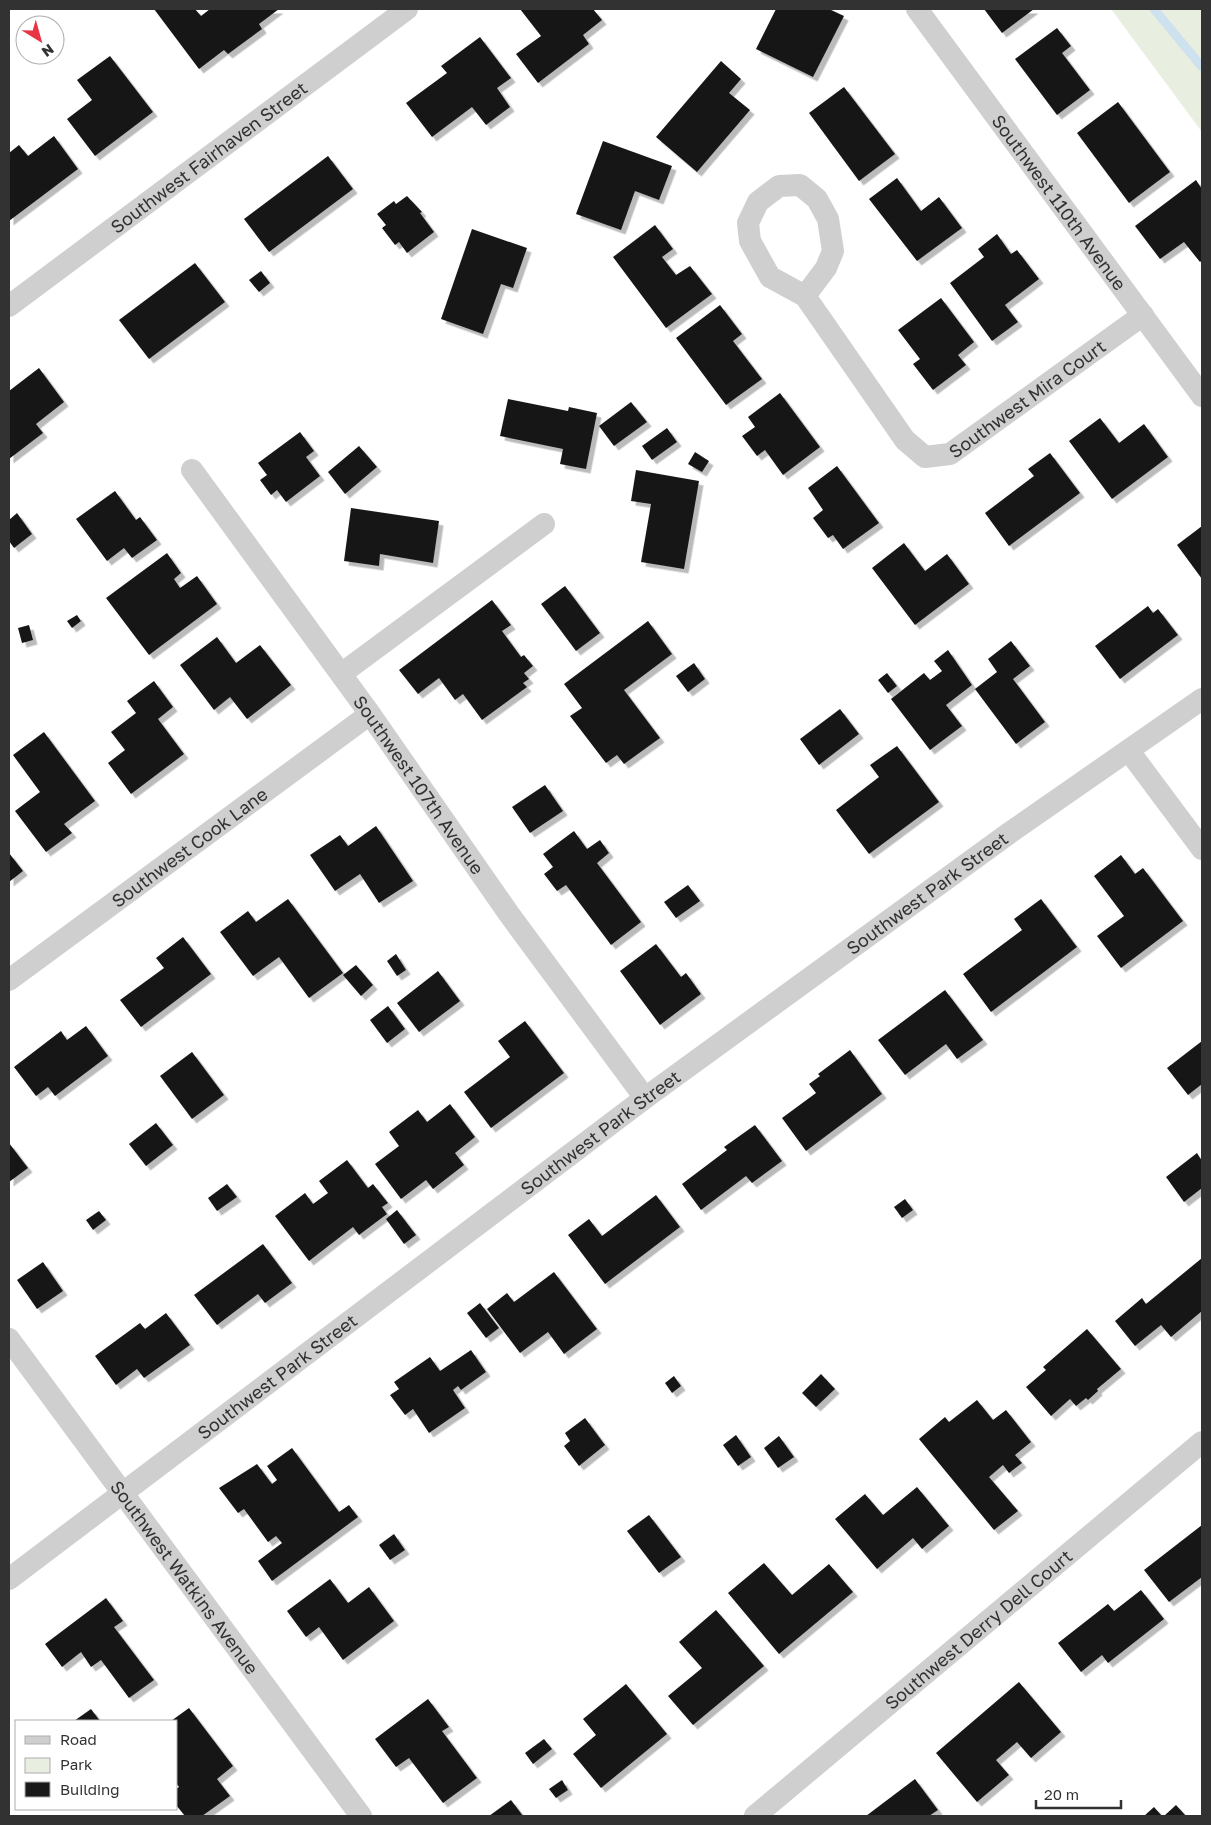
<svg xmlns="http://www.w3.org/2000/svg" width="1211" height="1825" viewBox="0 0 1211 1825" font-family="'Golos Text',sans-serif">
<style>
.green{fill:#e8eee0}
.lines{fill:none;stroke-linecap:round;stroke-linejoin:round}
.stream{stroke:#cde1ee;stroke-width:9}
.building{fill:#191919;filter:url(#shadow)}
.street{stroke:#cfcfcf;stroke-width:22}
.labels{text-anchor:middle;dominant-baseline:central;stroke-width:5;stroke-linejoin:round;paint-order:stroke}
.street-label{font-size:18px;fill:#323232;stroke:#fff}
</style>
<defs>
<filter id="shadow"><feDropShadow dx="4.5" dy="4.5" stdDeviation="0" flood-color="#0004"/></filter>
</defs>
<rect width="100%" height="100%" fill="#fff"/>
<path class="green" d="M1111,9H1202V132Z"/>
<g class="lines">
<path class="stream" d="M1154,9L1202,67"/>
</g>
<g class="building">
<path d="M154,9H195L201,16L210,9H279L259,24L262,29L228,54L224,50L199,69Z"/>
<path d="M520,9H593L602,20L583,35L589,44L538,83L516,54L541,36Z"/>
<path d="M776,9H829L844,16L813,77L756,49Z"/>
<path d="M984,9H1034L1002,33Z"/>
<path d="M1057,28L1071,46L1062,53L1090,90L1057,115L1015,59Z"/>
<path d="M480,37L511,78L497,88L510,107L486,125L472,107L432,137L406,103L447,73L441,66Z"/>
<path d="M110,56L153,112L95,156L67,119L92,100L77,80Z"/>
<path d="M721,61L741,79L729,93L750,110L697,172L656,137Z"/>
<path d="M844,87L895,154L859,181L809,113Z"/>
<path d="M1118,102L1170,172L1129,203L1077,133Z"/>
<path d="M54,136L78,169L9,221V153L19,145L28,156Z"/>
<path d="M603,141L672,166L659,200L635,191L621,230L576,214Z"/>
<path d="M328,156L353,189L269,252L244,219Z"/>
<path d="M897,178L921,211L939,197L962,228L917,261L869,199Z"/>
<path d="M1196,180L1202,189V260L1200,262L1184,242L1160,259L1135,226Z"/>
<path d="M407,196L422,212L420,213L434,232L407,253L399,242L395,245L382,228L386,225L377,214L394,201L396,204Z"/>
<path d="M655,225L673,249L662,257L676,275L690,266L712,294L666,328L613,257Z"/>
<path d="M472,229L527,248L513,288L501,284L483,334L441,319Z"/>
<path d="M997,234L1011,254L1017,250L1039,279L1005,305L1018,322L992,341L950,283L984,257L978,249Z"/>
<path d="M195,263L225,302L149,359L119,320Z"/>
<path d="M261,271L270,283L259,292L249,280Z"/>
<path d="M941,298L974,342L958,355L966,365L933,390L913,364L920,359L898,330Z"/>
<path d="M720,305L742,334L733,341L762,379L726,405L676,338Z"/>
<path d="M39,368L64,402L36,424L43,433L9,459V391Z"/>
<path d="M780,393L820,447L783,475L765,450L757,456L742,436L755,427L748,417Z"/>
<path d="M508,399L568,411L569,407L597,413L586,469L560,464L563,449L500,436Z"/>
<path d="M631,402L647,422L614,446L599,426Z"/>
<path d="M1100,418L1119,443L1144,424L1168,457L1112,499L1069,441Z"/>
<path d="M667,428L677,442L652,460L642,446Z"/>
<path d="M300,432L314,451L306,457L320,476L286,502L277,490L271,495L260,480L267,475L258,463Z"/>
<path d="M359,446L377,467L345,494L328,472Z"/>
<path d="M695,452L709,461L702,472L688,464Z"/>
<path d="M1050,453L1080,493L1009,546L985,513L1034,476L1028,469Z"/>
<path d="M837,466L879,523L843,549L833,535L828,538L813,518L823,510L808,488Z"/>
<path d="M636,470L699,481L684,569L641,562L651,504L631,501Z"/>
<path d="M115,491L136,520L140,517L157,540L132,558L124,548L107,561L76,519Z"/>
<path d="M351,508L439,521L433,563L380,554L379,566L344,561Z"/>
<path d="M17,513L32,534L14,548L9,541V520Z"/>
<path d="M1202,526V579L1177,545Z"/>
<path d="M904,543L925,571L947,554L969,584L915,625L872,568Z"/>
<path d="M167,553L181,573L174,579L180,588L197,576L217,604L149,655L106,598Z"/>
<path d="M565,586L600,633L576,651L541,604Z"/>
<path d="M492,600L511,625L502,631L521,657L524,655L533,666L524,673L529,679L523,683L527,687L482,720L463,694L455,700L439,678L418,694L399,670Z"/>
<path d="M1148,606L1153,613L1158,609L1178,635L1120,679L1095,646Z"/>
<path d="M77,615L81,621L72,628L67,621Z"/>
<path d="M648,621L672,654L624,690L660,738L624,764L617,755L606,763L570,716L582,708L564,684Z"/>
<path d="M29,625L33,640L22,643L18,628Z"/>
<path d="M217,637L236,663L260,645L291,685L247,719L230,697L214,710L180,665Z"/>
<path d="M1011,641L1030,666L1013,679L1045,722L1016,744L975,689L997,672L988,659Z"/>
<path d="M948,650L972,685L946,705L962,726L930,750L891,699L924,673L930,680L942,671L934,661Z"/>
<path d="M694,663L705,679L688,692L676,676Z"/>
<path d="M887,673L897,686L888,693L878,680Z"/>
<path d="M154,681L173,707L158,719L184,754L131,794L108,763L125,750L111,732L136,713L127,701Z"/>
<path d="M840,709L859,734L819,765L800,739Z"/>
<path d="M44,732L95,801L64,824L72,833L46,852L15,811L40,792L13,755Z"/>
<path d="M897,746L939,802L869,854L836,810L879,777L870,765Z"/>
<path d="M545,785L563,811L530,833L512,807Z"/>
<path d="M376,826L413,881L379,903L360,874L335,891L310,855L340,835L348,846Z"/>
<path d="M574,831L587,849L600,840L609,853L597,863L641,922L611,945L566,885L557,891L544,874L553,867L543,854Z"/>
<path d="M9,853L23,871L9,882Z"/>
<path d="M1121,855L1135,874L1143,868L1183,921L1121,968L1097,936L1124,916L1094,876Z"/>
<path d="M688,885L700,901L676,918L664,902Z"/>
<path d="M288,899L343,973L309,998L279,957L253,976L220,932L248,911L256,922Z"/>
<path d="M1041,899L1077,947L991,1012L963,974L1022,930L1014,919Z"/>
<path d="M183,937L211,974L141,1027L120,1000L164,968L156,958Z"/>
<path d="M656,944L681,977L686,973L701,994L660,1025L620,971Z"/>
<path d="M396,954L406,970L397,976L387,961Z"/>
<path d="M356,965L373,985L361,996L343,975Z"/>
<path d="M438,971L460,1001L419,1032L397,1003Z"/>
<path d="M945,990L983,1040L957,1059L946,1044L905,1075L878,1040Z"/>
<path d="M388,1006L405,1029L387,1043L370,1020Z"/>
<path d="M525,1021L564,1073L491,1128L464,1092L510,1057L498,1041Z"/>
<path d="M86,1026L108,1056L55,1096L48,1087L36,1096L14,1067L61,1031L67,1040Z"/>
<path d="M1202,1041V1084L1188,1095L1167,1068Z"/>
<path d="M850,1050L882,1094L806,1151L782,1118L816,1093L809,1084L820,1076L818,1074Z"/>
<path d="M192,1052L224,1095L192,1119L160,1076Z"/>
<path d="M450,1104L475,1137L455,1153L464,1165L433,1189L426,1180L401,1199L375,1164L399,1146L389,1132L418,1110L427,1122Z"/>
<path d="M156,1123L173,1145L146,1166L129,1144Z"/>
<path d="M755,1125L782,1161L752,1183L746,1176L701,1210L682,1184L727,1150L724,1147Z"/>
<path d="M9,1143L28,1168L9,1182Z"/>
<path d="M1197,1153L1202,1161V1188L1184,1202L1166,1177Z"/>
<path d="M347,1160L368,1188L373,1184L388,1203L382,1207L387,1214L359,1235L353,1227L309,1261L275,1216L305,1193L313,1204L328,1193L319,1181Z"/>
<path d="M227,1184L237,1197L217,1211L208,1198Z"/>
<path d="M656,1195L680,1227L605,1284L568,1235L589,1219L602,1236Z"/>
<path d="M905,1199L913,1210L902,1218L894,1207Z"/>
<path d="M397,1210L416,1235L404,1244L386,1219Z"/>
<path d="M99,1211L106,1220L93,1230L86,1220Z"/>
<path d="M263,1244L292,1283L265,1303L258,1294L217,1325L194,1295Z"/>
<path d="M1202,1258V1311L1171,1337L1161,1325L1135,1346L1115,1321L1142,1298L1146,1304Z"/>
<path d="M43,1262L63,1291L37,1309L17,1280Z"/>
<path d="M554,1272L597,1329L564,1354L548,1332L520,1353L487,1309L507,1293L514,1302Z"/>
<path d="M480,1303L499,1328L486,1338L467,1313Z"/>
<path d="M166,1313L190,1345L144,1378L137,1369L116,1385L95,1356L140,1323L145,1329Z"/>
<path d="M1087,1329L1121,1369L1097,1389L1098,1391L1088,1400L1086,1398L1076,1406L1070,1399L1051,1416L1026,1387L1046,1370L1043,1367Z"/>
<path d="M471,1350L486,1372L461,1390L458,1386L453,1390L465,1408L429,1433L413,1409L405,1415L390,1395L399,1389L394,1382L430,1357L440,1371Z"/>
<path d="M821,1374L835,1389L816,1407L802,1393Z"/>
<path d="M674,1376L681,1386L672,1393L665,1383Z"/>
<path d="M977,1400L993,1420L1006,1410L1031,1442L1015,1455L1022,1463L1009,1473L1003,1465L989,1477L1018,1511L994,1530L919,1439L945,1417L949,1422Z"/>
<path d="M585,1418L605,1445L579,1466L564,1446L570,1441L565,1433Z"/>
<path d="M736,1435L751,1457L738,1466L723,1445Z"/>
<path d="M779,1436L794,1457L778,1468L764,1448Z"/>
<path d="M292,1448L339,1512L349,1505L358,1517L272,1581L258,1561L282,1543L276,1536L268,1542L244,1509L238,1513L219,1488L257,1464L272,1484L277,1480L267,1466Z"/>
<path d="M917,1487L949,1526L922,1549L913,1538L877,1569L835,1519L865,1494L883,1515Z"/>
<path d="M649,1515L681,1557L659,1573L627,1531Z"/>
<path d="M1202,1525V1577L1169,1602L1144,1570Z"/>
<path d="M394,1534L405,1550L390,1560L379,1545Z"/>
<path d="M764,1563L792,1595L829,1564L853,1592L779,1654L728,1593Z"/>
<path d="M330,1579L348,1603L369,1587L394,1621L343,1660L319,1627L306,1637L287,1611Z"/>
<path d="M1141,1590L1164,1619L1108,1663L1102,1655L1081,1672L1058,1643L1108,1604L1114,1611Z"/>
<path d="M106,1598L123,1621L114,1627L154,1680L129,1698L101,1660L91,1667L81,1652L62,1667L45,1644Z"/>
<path d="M716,1610L764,1666L693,1725L668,1696L702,1668L679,1642Z"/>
<path d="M1019,1682L1061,1732L1031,1758L1017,1742L996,1760L1009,1775L977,1802L936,1753Z"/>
<path d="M626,1684L667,1734L601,1788L573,1754L596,1735L583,1719Z"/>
<path d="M428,1699L449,1727L442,1731L477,1778L443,1803L409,1758L396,1767L375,1739Z"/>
<path d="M189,1708L233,1766L217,1779L230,1796L202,1816H185L176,1805V1789L179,1787L176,1783V1721H171Z"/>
<path d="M91,1709L100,1721H74Z"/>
<path d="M544,1739L552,1749L533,1764L525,1753Z"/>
<path d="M915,1779L938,1810L929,1816H866Z"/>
<path d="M562,1780L568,1790L556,1798L549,1789Z"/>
<path d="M511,1800L523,1816H489Z"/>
<path d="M1176,1805L1186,1816H1164Z"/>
<path d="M1154,1807L1162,1816H1144Z"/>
</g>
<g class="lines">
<g class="street">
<path id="s1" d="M917,9L1202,396"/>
<path id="s2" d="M805,296L770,277L750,241L748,223L758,202L779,186L800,185L817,199L828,219L833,251L826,268L805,296L905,440L925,457L950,454L1143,315"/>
<path id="s3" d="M9,306L407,9"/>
<path id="s4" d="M192,470L370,714L509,914L645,1098"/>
<path d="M341,674L544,524"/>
<path d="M1129,751L1202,849"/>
<path id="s5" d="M9,980L370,714"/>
<path id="s6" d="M9,1339L361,1816"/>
<path id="s7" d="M9,1579L645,1098L1008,834L1202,699"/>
<path id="s8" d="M755,1816L1202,1442"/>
</g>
</g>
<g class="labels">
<g class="street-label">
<text stroke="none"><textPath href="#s3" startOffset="249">Southwest Fairhaven Street</textPath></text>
<text stroke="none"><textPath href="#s1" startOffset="240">Southwest 110th Avenue</textPath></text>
<text stroke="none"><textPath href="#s2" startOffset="622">Southwest Mira Court</textPath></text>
<text stroke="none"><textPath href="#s4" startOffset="388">Southwest 107th Avenue</textPath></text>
<text stroke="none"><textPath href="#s5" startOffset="224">Southwest Cook Lane</textPath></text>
<text stroke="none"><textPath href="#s7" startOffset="1146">Southwest Park Street</textPath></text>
<text stroke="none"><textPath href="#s7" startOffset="741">Southwest Park Street</textPath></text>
<text stroke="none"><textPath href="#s7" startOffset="336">Southwest Park Street</textPath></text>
<text stroke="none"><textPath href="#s6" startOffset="296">Southwest Watkins Avenue</textPath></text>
<text stroke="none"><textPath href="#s8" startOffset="291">Southwest Derry Dell Court</textPath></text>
</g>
</g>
<rect width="1211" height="1825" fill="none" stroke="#323232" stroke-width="20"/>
<rect x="15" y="1720" width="162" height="90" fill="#ffffff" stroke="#adadad"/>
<rect x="25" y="1736" width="25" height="8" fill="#cfcfcf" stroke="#adadad"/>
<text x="60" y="1745" font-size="15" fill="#323232">Road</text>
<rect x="25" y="1758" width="25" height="15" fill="#e8eee0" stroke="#adadad"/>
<text x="60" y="1770" font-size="15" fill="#323232">Park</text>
<rect x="25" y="1782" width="25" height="15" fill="#191919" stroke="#adadad"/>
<text x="60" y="1795" font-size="15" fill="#323232">Building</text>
<g transform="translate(40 40) rotate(143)"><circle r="24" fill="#ffffff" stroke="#adadad"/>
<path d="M0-4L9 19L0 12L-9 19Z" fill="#e73544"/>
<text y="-8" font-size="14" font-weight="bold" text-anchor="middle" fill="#323232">N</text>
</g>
<path d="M1036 1800v8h85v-8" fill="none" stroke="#323232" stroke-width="2.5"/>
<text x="1044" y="1800" font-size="15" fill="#323232" stroke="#ffffff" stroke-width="4" paint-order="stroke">20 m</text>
</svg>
